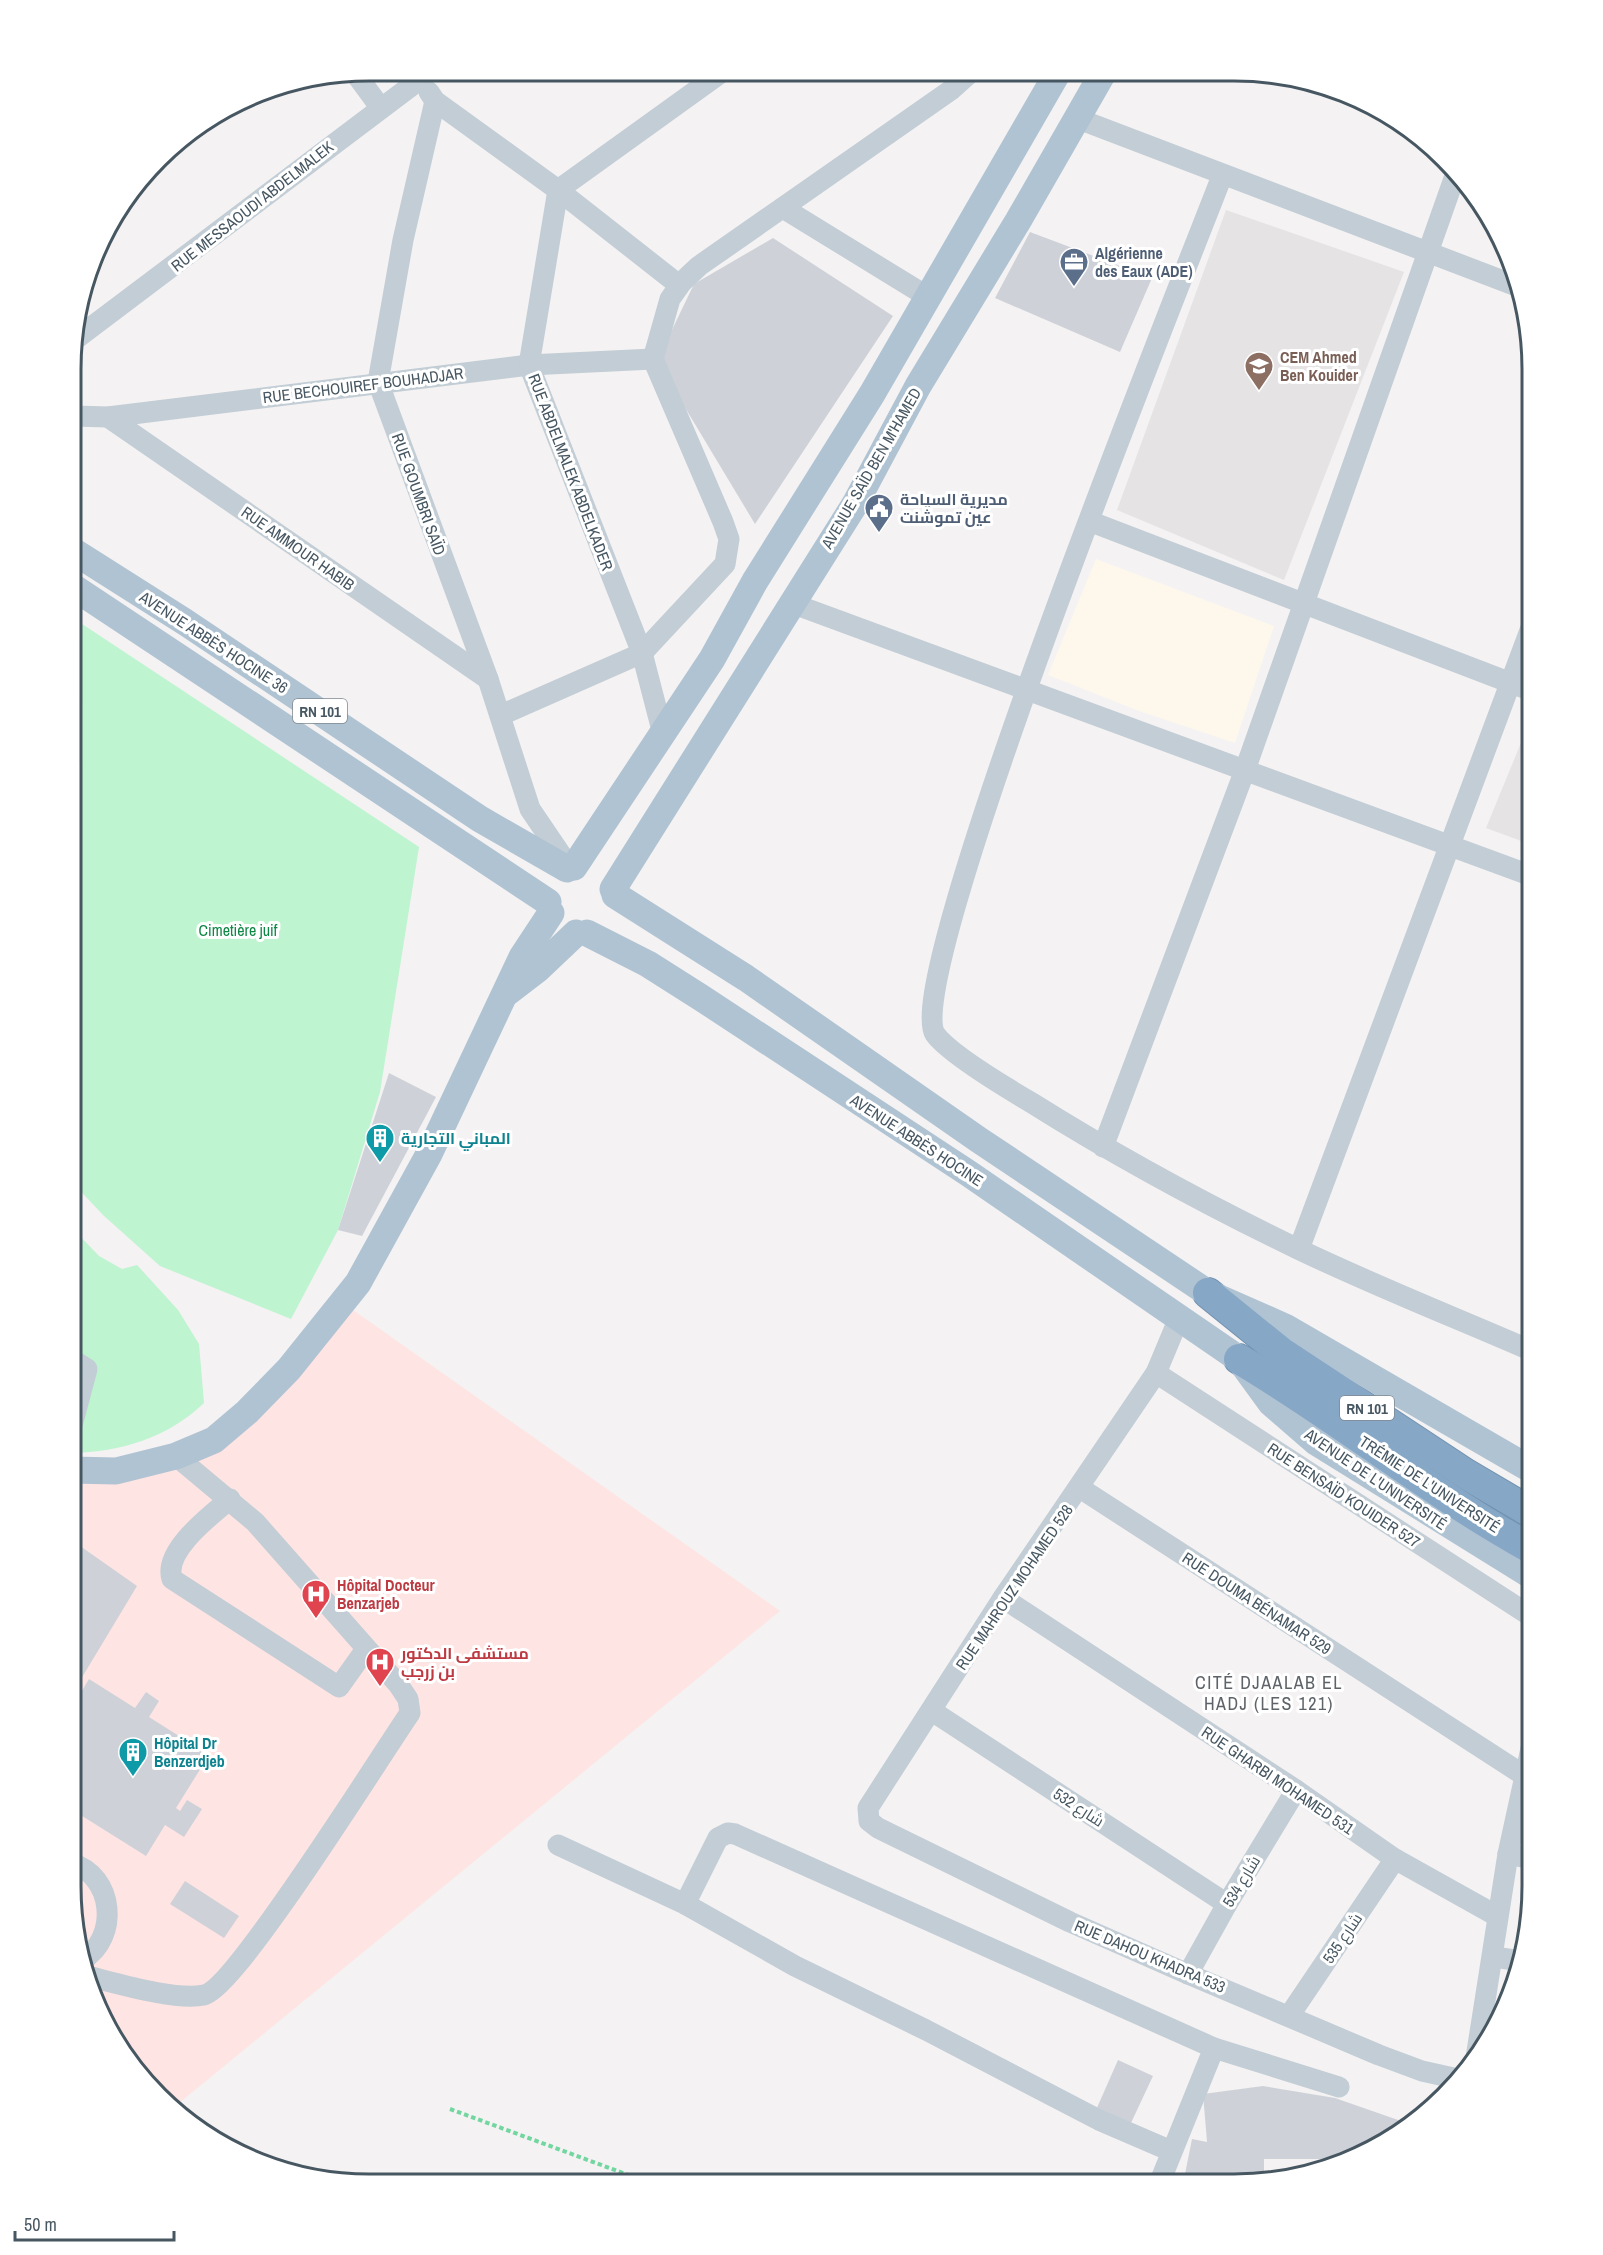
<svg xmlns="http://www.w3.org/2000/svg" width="1603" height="2255" viewBox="0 0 1603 2255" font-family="'Archivo Narrow',Cairo,sans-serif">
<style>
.commercial{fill:#fef8ec}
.education{fill:#e5e3e4}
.medical{fill:#fee4e3}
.green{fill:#bef4d0}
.building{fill:#ced2d8}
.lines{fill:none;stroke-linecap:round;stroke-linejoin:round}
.highway-casing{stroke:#7192b1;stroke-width:32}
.path{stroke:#72d6a0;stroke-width:4;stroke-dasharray:4.5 3;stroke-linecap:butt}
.minor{stroke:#c2cdd5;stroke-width:21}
.major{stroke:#b0c3d3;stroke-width:27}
.highway{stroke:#86a7c5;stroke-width:30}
.labels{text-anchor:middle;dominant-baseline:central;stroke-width:6;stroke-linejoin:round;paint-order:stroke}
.shield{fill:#fff;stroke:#7e8991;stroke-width:1.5}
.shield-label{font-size:15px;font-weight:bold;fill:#475762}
.street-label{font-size:16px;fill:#475762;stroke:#fff}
.service-label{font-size:16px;font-weight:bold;fill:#4e5e75;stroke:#fff;text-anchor:start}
.education-label{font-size:16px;font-weight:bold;fill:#785e54;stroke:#fff;text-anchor:start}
.park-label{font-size:16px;fill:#0e8745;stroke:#fff}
.culture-label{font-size:16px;font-weight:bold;fill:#0d838f;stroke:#fff;text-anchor:start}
.health-label{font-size:16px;font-weight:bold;fill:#be3a42;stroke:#fff;text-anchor:start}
.neighbourhood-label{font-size:18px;letter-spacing:1.5px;fill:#5d6368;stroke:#fff}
.rim{fill:none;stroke:#475762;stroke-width:3}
</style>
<rect width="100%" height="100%" fill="#f4f2f2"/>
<path class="commercial" d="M1096,559L1274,626L1235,743L1139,711L1048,675Z"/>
<g class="education">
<path d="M1226,210L1404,272L1284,580L1117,510Z"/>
<path d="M1532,716V845L1486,828Z"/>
</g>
<path class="medical" d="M353,1310L780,1611L173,2108L132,2068L101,2018L76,1944L71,1886V1478L193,1456Z"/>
<g class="green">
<path d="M73,618L419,847L380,1092L338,1230L291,1319L160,1266L103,1215L72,1182Z"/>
<path d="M72,1228L99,1256L122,1269L137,1265L178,1310L199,1344L204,1403C167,1438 121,1452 71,1453V1437L88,1396L71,1350Z"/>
</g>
<g class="building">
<path d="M1030,232L1152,278L1120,352L995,298Z"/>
<path d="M773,238L893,316L755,524L657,361L694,284Z"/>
<path d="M389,1073L436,1097L362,1236L338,1230Z"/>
<path d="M73,1541L137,1586L78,1684L71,1680Z"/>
<path d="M89,1679L135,1708L146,1692L159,1701L149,1717L209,1755L176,1808L180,1811L187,1800L202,1809L184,1837L165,1825L146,1856L71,1809V1709Z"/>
<path d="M185,1881L239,1916L224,1938L170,1904Z"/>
<path d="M1118,2060L1153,2076L1130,2125L1096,2110Z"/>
<path d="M1263,2086L1335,2098L1401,2121L1396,2133L1366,2154L1336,2164L1323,2159H1264V2182L1183,2184L1192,2139L1207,2142L1203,2094Z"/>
</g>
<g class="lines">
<g class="highway-casing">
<g id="highway">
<path d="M1208,1293L1281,1352L1466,1474L1532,1513"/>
<path d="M1239,1359C1339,1418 1430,1493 1532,1549"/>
</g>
</g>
<path class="path" d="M450,2109L650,2183"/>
<g class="minor">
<path d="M355,73L380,107"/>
<path d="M429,92L435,101L558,190L679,285"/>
<path d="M435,101L403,240L378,382L488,679L530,809L570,868"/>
<path d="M1076,118L1519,287"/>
<path d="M1222,176C1183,277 900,980 935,1034C949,1054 1010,1090 1032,1103C1118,1157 1207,1205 1298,1249C1375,1286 1454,1317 1532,1351"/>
<path d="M783,208L928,297"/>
<path d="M73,341L431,71"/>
<path d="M73,416L108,417L529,365L653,359"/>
<path d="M108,417L488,679"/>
<path d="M1089,521L1532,691"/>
<path d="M791,603L1532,876"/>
<path d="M501,715L642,653L725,564L729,539L723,522L653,359L670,299L682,282L699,266L951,90L971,72"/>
<path d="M663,734L642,653L529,365L558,190L722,72"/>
<path d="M1103,1147L1245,770L1456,173"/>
<path d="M1299,1249L1532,625"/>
<path d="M1179,1318L1156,1373L1003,1598L868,1808L869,1821L878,1828L1070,1922L1188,1974L1379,2055L1422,2071L1458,2079"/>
<path d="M1156,1373L1532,1617"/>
<path d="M71,1429L87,1369L71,1359"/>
<path d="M1080,1488L1525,1776"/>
<path d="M230,1499C210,1516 163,1551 172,1579L339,1687L366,1649"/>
<path d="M1003,1598L1296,1790L1395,1859L1497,1916"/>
<path d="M932,1711L1227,1904"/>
<path d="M558,1845L685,1904L718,1838L728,1833L735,1834L1214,2048L1339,2087"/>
<path d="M1508,1854L1532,1859"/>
<path d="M71,1863C114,1875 120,1938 82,1960"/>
<path d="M685,1904L795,1966L926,2030L1099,2120L1171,2151"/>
<path d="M1494,1957L1521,1961"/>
<path d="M1188,1974L1227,1904L1296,1790"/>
<path d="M87,1976C116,1983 176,2001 204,1995C236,1988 381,1755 410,1713L408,1699L398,1684L255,1522L176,1456"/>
<path d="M1289,2016L1395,1859"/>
<path d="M1476,2058L1508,1854L1532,1744"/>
<path d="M1159,2184L1214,2048"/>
</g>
<g class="major">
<path d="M73,551L185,622L480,819L567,869"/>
<path d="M73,587L548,902"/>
<path d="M574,867L712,659L755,581L872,394L1058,72"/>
<path d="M613,889L855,504L918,386L1018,221L1103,73"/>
<path d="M615,895L746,978L979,1140L1208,1293L1285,1327L1532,1470"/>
<path d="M587,933L648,964L700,997L968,1173L1239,1359L1271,1403L1316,1442L1532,1576"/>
<path d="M508,992L538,969L576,933"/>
<path d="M71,1470L116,1471L176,1456L214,1440L247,1412L289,1369L358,1283L429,1154L522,957L551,913"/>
</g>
<use href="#highway" class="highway"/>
</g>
<defs>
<g id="office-pin" transform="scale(1.5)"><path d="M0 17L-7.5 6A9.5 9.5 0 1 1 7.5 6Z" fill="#5c6f8a" stroke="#fff"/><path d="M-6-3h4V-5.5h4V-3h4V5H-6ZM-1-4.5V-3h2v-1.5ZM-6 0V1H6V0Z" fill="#fff"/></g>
<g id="school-pin" transform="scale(1.5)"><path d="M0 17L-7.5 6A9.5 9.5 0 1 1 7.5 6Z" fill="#8d6e63" stroke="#fff"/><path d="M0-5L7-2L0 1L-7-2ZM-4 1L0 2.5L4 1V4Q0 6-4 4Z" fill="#fff"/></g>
<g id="civic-pin" transform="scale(1.5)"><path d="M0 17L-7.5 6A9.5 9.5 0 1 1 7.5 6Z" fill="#5c6f8a" stroke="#fff"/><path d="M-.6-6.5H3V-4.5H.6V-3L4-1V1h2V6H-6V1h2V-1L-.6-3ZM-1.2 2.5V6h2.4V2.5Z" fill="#fff"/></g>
<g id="building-pin" transform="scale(1.5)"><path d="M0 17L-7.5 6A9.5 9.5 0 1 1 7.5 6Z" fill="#0f9aa8" stroke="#fff"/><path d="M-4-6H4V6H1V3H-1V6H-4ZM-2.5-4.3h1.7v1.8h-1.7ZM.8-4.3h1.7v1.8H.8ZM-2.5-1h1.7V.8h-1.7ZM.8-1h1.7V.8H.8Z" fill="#fff"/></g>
<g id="hospital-pin" transform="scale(1.5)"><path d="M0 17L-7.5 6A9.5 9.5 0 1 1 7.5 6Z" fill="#e0444e" stroke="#fff"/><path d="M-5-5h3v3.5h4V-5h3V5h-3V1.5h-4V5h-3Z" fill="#fff"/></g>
</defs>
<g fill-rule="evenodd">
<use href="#office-pin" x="1074" y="262"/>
<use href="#school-pin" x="1259" y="366"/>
<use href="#civic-pin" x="879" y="508"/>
<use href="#building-pin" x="380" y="1138"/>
<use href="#hospital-pin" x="316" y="1594"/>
<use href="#hospital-pin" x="380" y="1662"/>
<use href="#building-pin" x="133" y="1752"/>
</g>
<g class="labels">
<g class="shield">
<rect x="293" y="699" width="54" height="24" rx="4.5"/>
<rect x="1340" y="1396" width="54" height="24" rx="4.5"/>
</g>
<g class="shield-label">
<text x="320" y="711">RN 101</text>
<text x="1367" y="1408">RN 101</text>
</g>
<g class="street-label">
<text transform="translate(252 206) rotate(-38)">RUE MESSAOUDI ABDELMALEK</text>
<text transform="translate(363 385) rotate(-7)">RUE BECHOUIREF BOUHADJAR</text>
<text transform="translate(871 468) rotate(-60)">AVENUE SAÏD BEN M'HAMED</text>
<text transform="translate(571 472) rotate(69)">RUE ABDELMALEK ABDELKADER</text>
<text transform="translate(419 494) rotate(70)">RUE GOUMBRI SAÏD</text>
<text transform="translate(298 548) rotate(35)">RUE AMMOUR HABIB</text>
<text transform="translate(214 642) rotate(33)">AVENUE ABBÈS HOCINE 36</text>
<text transform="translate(917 1140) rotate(33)">AVENUE ABBÈS HOCINE</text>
<text transform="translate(1376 1479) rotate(34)">AVENUE DE L'UNIVERSITÉ</text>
<text transform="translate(1430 1484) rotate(33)">TRÉMIE DE L'UNIVERSITÉ</text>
<text transform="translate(1344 1495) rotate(33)">RUE BENSAÏD KOUIDER 527</text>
<text transform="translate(1014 1587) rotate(-56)">RUE MAHROUZ MOHAMED 528</text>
<text transform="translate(1257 1603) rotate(33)">RUE DOUMA BÉNAMAR 529</text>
<text transform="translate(1278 1780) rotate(34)">RUE GHARBI MOHAMED 531</text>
<text transform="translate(1079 1807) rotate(33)">532 شارع</text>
<text transform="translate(1241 1881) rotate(-59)">534 شارع</text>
<text transform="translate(1342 1938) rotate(-56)">535 شارع</text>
<text transform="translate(1150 1956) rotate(23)">RUE DAHOU KHADRA 533</text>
</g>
<g class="service-label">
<text x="1095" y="253">Algérienne<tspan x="1095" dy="18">des Eaux (ADE)</tspan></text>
<text x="900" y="499">مديرية السياحة<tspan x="900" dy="18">عين تموشنت</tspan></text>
</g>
<g class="education-label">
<text x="1280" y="357">CEM Ahmed<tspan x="1280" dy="18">Ben Kouider</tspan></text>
</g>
<g class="park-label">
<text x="238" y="930">Cimetière juif</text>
</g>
<g class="culture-label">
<text x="401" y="1138">المباني التجارية</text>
<text x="154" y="1743">Hôpital Dr<tspan x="154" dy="18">Benzerdjeb</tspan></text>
</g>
<g class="health-label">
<text x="337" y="1585">Hôpital Docteur<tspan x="337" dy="18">Benzarjeb</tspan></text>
<text x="401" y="1653">مستشفى الدكتور<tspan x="401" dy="18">بن زرجب</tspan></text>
</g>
<g class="neighbourhood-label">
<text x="1269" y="1682">CITÉ DJAALAB EL<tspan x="1269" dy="21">HADJ (LES 121)</tspan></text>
</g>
</g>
<path d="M0 0H1603V2255H0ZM369 81H1234A288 288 0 0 1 1522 369V1886A288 288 0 0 1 1234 2174H369A288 288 0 0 1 81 1886V369A288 288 0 0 1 369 81Z" fill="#fff" fill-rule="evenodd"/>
<path class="rim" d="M369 81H1234A288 288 0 0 1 1522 369V1886A288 288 0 0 1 1234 2174H369A288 288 0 0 1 81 1886V369A288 288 0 0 1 369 81Z"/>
<path d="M15 2231v9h159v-9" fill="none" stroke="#475762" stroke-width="3"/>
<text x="24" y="2231" font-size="18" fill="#475762" stroke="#ffffff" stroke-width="4.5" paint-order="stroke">50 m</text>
</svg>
